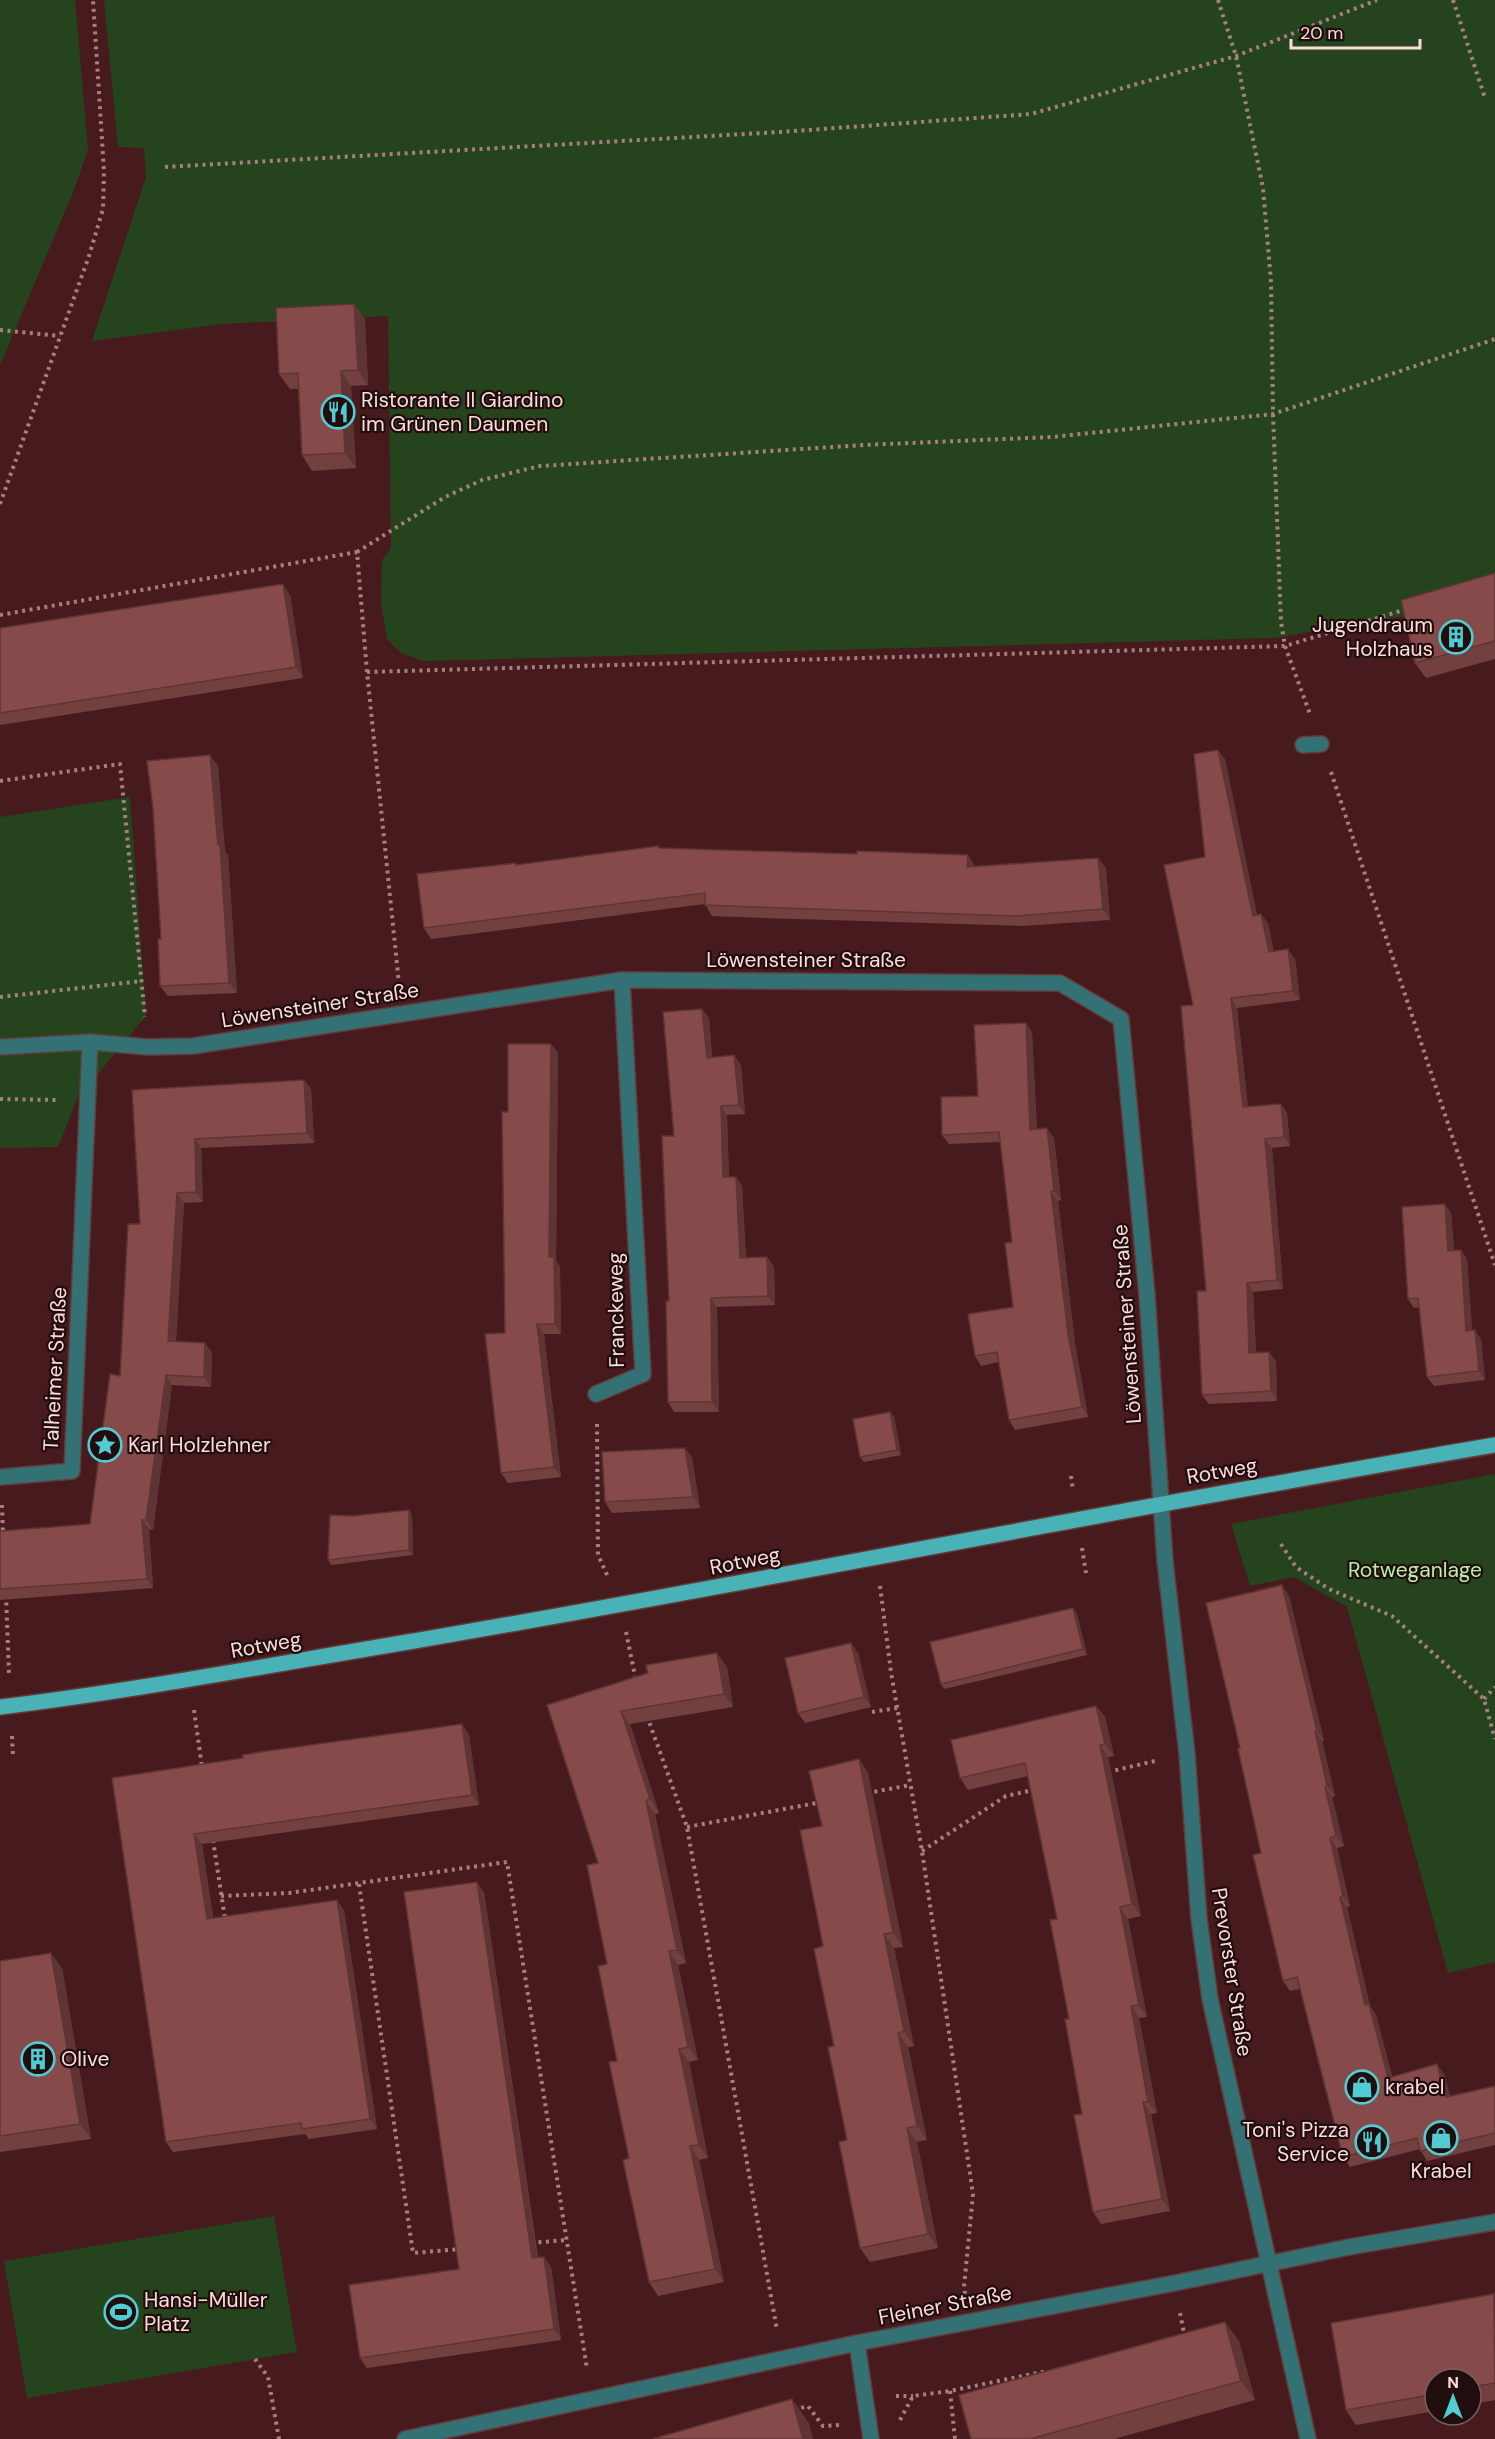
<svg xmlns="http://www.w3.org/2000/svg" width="1495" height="2439" viewBox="0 0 1495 2439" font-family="'DM Sans',sans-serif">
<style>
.green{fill:#25441d}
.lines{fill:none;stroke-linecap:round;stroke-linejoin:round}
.minor-casing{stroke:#643a3b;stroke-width:18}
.major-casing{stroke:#643a3b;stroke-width:18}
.path{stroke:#a68081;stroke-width:4;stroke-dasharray:3 4.5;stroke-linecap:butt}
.minor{stroke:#337174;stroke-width:15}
.major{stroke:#48b2b7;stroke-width:15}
.wall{fill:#734040}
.shaded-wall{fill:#5e3434}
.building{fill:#864a4b;stroke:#5e3434;stroke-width:1.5}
.labels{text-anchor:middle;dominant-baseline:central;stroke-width:4.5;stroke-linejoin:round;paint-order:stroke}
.poi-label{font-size:21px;fill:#fbdcdb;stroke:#210d0d;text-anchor:start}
.street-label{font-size:21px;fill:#fbdcdb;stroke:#210d0d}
.park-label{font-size:21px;fill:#b7f0a8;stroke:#210d0d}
</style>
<rect width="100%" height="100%" fill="#471b1d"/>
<g class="green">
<path d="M0,0H75L88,150L72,195L0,365Z"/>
<path d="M104,0H1495V587L1410,615L1275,638L424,661L401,653L387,639L381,603L382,560L391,548L388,316L222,324L92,341L146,177L144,148L118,147Z"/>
<path d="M130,797L146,1016L77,1099L58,1147L0,1148V817Z"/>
<path d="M1495,1474V1962L1448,1973L1347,1607L1294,1577L1250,1586L1231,1524Z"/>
<path d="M274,2216L297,2352L27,2398L4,2261Z"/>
</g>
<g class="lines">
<g class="minor-casing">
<g id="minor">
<path d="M1303,745L1321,744"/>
<path d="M0,1047L90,1042L148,1047L193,1046L622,980L1060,983L1121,1019L1147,1295L1165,1561L1187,1754L1199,1919L1210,1999L1308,2439"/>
<path d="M596,1394L643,1374L622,980"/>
<path d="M1,1477L72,1471L90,1042"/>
<path d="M857,2343L871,2439"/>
<path d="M405,2439L857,2343L1175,2283L1349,2247L1495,2222"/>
</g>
</g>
<g class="major-casing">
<path id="major" d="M0,1707C139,1690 276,1664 414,1641C775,1579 1134,1506 1495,1445"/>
</g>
<g class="path">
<path d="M1218,0L1236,56L1263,188L1271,282L1273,414L1281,622L1285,646L1310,714"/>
<path d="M1453,0L1485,98"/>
<path d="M165,167L780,132L1031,114L1236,56L1377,0"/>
<path d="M0,330L60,336"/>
<path d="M0,504L89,256L103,209L104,171L93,0"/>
<path d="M357,552L445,497L482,480L540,466L863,445L1052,437L1273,414L1495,339"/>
<path d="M0,615L357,552L367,672L399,984"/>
<path d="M367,672L1285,646L1407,609"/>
<path d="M1331,772L1495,1265"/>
<path d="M0,781L120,764L145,1017"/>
<path d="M0,997L142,981"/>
<path d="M0,1099L59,1100"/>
<path d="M597,1424L598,1555L608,1577"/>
<path d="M1071,1476L1073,1490"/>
<path d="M2,1505L3,1534"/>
<path d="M1281,1544L1296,1567L1329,1589L1392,1616L1484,1699L1495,1739"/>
<path d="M1082,1548L1086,1573"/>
<path d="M880,1586L891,1672L922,1851L973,2194L964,2287L965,2294"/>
<path d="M6,1595L9,1674"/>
<path d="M626,1632L636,1681"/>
<path d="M1484,1699L1495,1687"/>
<path d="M194,1710L202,1767"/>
<path d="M872,1712L897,1708"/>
<path d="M647,1716L687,1827L777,2330"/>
<path d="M12,1736L13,1756"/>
<path d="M1108,1772L1159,1760"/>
<path d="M867,1793L911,1785"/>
<path d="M687,1827L822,1802"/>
<path d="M213,1840L225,1919"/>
<path d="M922,1851L1006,1796L1033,1790"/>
<path d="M359,1884L413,2253L460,2249"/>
<path d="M221,1896L289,1893L507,1862L587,2369"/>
<path d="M531,2243L566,2240"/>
<path d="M1180,2313L1185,2338"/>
<path d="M255,2359L268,2377L279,2439"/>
<path d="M950,2391L955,2439"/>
<path d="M896,2396H913"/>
<path d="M794,2410L808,2406L823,2426L840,2425"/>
<path d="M900,2420L913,2396L950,2391L1047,2371"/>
</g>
<use href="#minor" class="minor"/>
<use href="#major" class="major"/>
</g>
<g class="wall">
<path d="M354,304L365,319L368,385L351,386L356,468L312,471L302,455L298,389H290L279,374Z"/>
<path d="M1495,573V659L1426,678L1415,663Z"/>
<path d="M290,595L303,678L0,725V628Z"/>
<path d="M1225,759L1257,915L1268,923L1274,952L1295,959L1300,1000L1237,1008L1248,1107L1281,1104L1287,1113L1290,1146L1272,1148L1283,1289L1253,1292L1256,1352L1276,1361L1277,1401L1209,1404L1202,1395L1206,1291L1193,1005Z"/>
<path d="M218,766L225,852L228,855L237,993L168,996L160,986L161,939Z"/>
<path d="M658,846L660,848L975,866L1098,858L1106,868L1110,920L1023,926L763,918L712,916L705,904L431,939L424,928L518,865Z"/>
<path d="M702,1009L709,1018L712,1057L741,1065L745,1114L727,1115L729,1177H736L742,1186L746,1258L767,1257L774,1267L775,1305L717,1307L719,1412H674L668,1402L669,1301L674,1136Z"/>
<path d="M1032,1032L1037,1130L1054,1138L1061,1200L1058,1201L1075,1343L1088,1417L1015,1430L1009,1420L998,1362L981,1366L975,1356L1013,1307L1012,1242L1000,1142L949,1144L942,1135L978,1096Z"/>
<path d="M551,1044L558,1053L556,1260L560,1267L561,1334H544L561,1477L508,1483L501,1473L505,1333L508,1112Z"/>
<path d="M304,1080L311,1089L314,1143L201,1148L203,1202L184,1203L176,1341L205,1343L212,1353L211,1387L172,1385L153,1530L149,1529L153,1588L0,1600V1531L90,1524L120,1376L140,1224L132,1090Z"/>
<path d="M1451,1213L1454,1250H1461L1467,1259L1472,1330L1481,1339L1485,1380L1434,1386L1427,1377L1419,1307L1414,1308L1408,1299Z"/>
<path d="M890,1412L894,1417L901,1455L864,1462L860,1457Z"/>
<path d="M685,1448L692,1458L700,1508L612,1513L605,1502Z"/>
<path d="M409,1510L412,1516L413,1555L331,1565L328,1560L352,1516Z"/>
<path d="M1289,1596L1324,1741H1322L1335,1796L1332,1797L1344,1846L1337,1848L1350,1906L1347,1907L1370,2006L1376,2015L1392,2076L1444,2074L1450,2097L1495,2086V2145L1427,2161L1420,2149L1350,2167L1343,2157L1300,1989L1290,1991L1283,1981L1261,1853L1240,1748Z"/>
<path d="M1073,1608L1077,1614L1087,1655L944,1689L941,1684Z"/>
<path d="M858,1653L871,1707L805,1723L798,1713Z"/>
<path d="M727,1667L733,1707L630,1724L659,1813L655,1814L686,1963L678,1965L698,2060L689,2062L708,2158L699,2160L724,2282L658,2296L649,2282L629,2158L607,1964L598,1863L547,1705Z"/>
<path d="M1096,1706L1105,1717L1114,1756L1108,1757L1141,1916L1128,1919L1147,2017L1139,2018L1157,2113L1151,2114L1170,2211L1101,2224L1093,2212L1082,2114L1069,2019L1057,1919L1028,1776L968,1790L960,1778Z"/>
<path d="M462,1724L469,1735L479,1805L202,1844L213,1918L344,1910L377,2129L309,2139L305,2134L173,2152L166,2142L112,1778Z"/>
<path d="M859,1759L868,1773L903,1947L894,1948L914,2046L908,2047L927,2140L917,2142L938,2248L870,2262L860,2248L847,2140L834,2046L823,1946L822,1826Z"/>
<path d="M484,1892L538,2257L551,2267L561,2340L367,2368L360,2358L459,2269Z"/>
<path d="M0,1961L62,1968L91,2139L0,2152Z"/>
<path d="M1494,2294L1495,2400L1471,2404V2379H1435V2411L1356,2425L1346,2410Z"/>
<path d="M1239,2341L1255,2400L1114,2439H971Z"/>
</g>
<g class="shaded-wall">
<path d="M354,304L365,319L368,385L358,370Z"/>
<path d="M341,371L351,386L356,468L345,453Z"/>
<path d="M283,584L290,595L303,678L296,667Z"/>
<path d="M1218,750L1225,759L1259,925L1253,916Z"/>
<path d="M210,755L218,766L225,852L228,855L237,993L229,983Z"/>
<path d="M968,855L975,866V877L967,867Z"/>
<path d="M1098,858L1106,868L1110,920L1103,909Z"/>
<path d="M1261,914L1268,923L1276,962L1269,952Z"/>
<path d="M1288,949L1295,959L1300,1000L1293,991Z"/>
<path d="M1231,998L1237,1008L1249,1116L1243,1107Z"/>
<path d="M702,1009L709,1018L713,1067L707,1058Z"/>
<path d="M1026,1023L1032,1032L1037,1140L1030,1130Z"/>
<path d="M551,1044L558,1053L556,1260L560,1267L561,1334L555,1324L549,1257Z"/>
<path d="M734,1055L741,1065L745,1114L739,1105Z"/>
<path d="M304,1080L311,1089L314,1143L307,1133Z"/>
<path d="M1281,1104L1287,1113L1290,1146L1284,1137Z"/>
<path d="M721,1106L727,1115L729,1187L723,1177Z"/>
<path d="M1047,1128L1054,1138L1061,1200L1054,1191Z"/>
<path d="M195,1139L201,1148L203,1202L196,1192Z"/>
<path d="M1265,1139L1272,1148L1283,1289L1277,1280Z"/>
<path d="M736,1177L742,1186L746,1267L740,1258Z"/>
<path d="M1051,1191L1058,1201L1075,1343L1088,1417L1082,1407L1068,1334Z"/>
<path d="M177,1193L184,1203L175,1351L168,1341Z"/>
<path d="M1445,1204L1451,1213L1454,1260L1448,1251Z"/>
<path d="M1461,1250L1467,1259L1473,1340L1466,1331Z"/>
<path d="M767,1257L774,1267L775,1305L768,1296Z"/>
<path d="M1247,1283L1253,1292L1256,1362L1249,1353Z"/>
<path d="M711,1298L717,1307L719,1412L712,1402Z"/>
<path d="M537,1324L544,1334L561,1477L554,1467Z"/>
<path d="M1475,1330L1481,1339L1485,1380L1479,1371Z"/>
<path d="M205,1343L212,1353L211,1387L204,1377Z"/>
<path d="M1269,1352L1276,1361L1277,1401L1271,1391Z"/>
<path d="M166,1375L172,1385L153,1530L146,1520Z"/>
<path d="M890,1412L894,1417L901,1455L897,1450Z"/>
<path d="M685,1448L692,1458L700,1508L693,1497Z"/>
<path d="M409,1510L412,1516L413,1555L409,1550Z"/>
<path d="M142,1520L149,1529L153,1588L147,1579Z"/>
<path d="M1282,1585L1289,1596L1324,1741L1317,1731Z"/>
<path d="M1073,1608L1077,1614L1087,1655L1083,1649Z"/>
<path d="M851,1643L858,1653L871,1707L864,1697Z"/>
<path d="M717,1653L727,1667L733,1707L724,1694Z"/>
<path d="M1096,1706L1105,1717L1114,1756L1105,1744Z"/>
<path d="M621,1711L630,1724L659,1813L650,1799Z"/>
<path d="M462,1724L469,1735L479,1805L472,1795Z"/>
<path d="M1315,1731L1322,1741L1335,1796L1327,1786Z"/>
<path d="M1100,1745L1108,1757L1141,1916L1132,1904Z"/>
<path d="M859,1759L868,1773L903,1947L893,1933Z"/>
<path d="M1325,1787L1332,1797L1344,1846L1336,1836Z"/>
<path d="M646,1801L655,1814L686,1963L677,1950Z"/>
<path d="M194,1834L202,1844L215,1929L207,1919Z"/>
<path d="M1330,1838L1337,1848L1350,1906L1343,1896Z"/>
<path d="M477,1882L484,1892L539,2269L532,2258Z"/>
<path d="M1340,1897L1347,1907L1370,2006L1376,2015L1395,2088L1388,2078L1365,2005Z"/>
<path d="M337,1900L344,1910L377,2129L370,2119Z"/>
<path d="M1120,1907L1128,1919L1147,2017L1139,2005Z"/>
<path d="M884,1934L894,1948L914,2046L904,2031Z"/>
<path d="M669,1951L678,1965L698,2060L688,2047Z"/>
<path d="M51,1953L62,1968L91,2139L80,2124Z"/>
<path d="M1131,2006L1139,2018L1157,2113L1148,2102Z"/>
<path d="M898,2033L908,2047L927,2140L917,2126Z"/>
<path d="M679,2049L689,2062L708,2158L699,2145Z"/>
<path d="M1437,2064L1444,2074L1454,2108L1446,2097Z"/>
<path d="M1143,2102L1151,2114L1170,2211L1162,2199Z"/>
<path d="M907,2128L917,2142L938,2248L928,2234Z"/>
<path d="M690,2146L699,2160L724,2282L715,2269Z"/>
<path d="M544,2257L551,2267L561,2340L554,2329Z"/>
<path d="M1225,2322L1239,2341L1255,2400L1241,2381Z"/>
<path d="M792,2399L809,2423L813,2439H803Z"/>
</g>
<g class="building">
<path d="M354,304L358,370L341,371L345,453L302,455L298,373L279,374L276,308Z"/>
<path d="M1495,573V641L1415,663L1401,600Z"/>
<path d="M283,584L296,667L0,713V628Z"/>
<path d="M1218,750L1253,916L1261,914L1269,952L1288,949L1293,991L1231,998L1243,1107L1281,1104L1284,1137L1265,1139L1277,1280L1247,1283L1249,1353L1269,1352L1271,1391L1202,1395L1197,1291H1206L1181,1006L1193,1005L1164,865L1205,857L1194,754Z"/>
<path d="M210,755L218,845H220L229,983L160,986L158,939H161L153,809L147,761Z"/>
<path d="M658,846L659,848L857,854V851L968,855L967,867L1098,858L1103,909L1015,916L756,907L705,905V893L424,928L417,874L516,863V865Z"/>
<path d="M702,1009L707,1058L734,1055L739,1105L721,1106L723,1177H736L740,1258L767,1257L768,1296L711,1298L712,1402H668L666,1301H669L662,1136H674L663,1012Z"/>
<path d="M1026,1023L1030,1130L1047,1128L1054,1191H1051L1068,1334L1082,1407L1009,1420L997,1352L975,1356L968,1314L1013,1307L1005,1243L1012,1242L999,1132L942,1135L941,1097L978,1096L974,1025Z"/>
<path d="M508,1044H551L549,1257H554L555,1324H537L554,1467L501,1473L485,1334L505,1333L502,1112H508Z"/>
<path d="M304,1080L307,1133L195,1139L196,1192L177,1193L168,1341L205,1343L204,1377L166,1375L146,1520H142L147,1579L0,1589V1531L90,1524L110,1374L120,1376L128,1224H140L132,1090Z"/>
<path d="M1445,1204L1448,1251L1461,1250L1466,1331L1475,1330L1479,1371L1427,1377L1418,1298L1408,1299L1402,1207Z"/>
<path d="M890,1412L897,1450L860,1457L853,1419Z"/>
<path d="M685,1448L693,1497L605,1502L602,1452Z"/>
<path d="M409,1510V1550L328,1560L330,1515L352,1516Z"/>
<path d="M1282,1585L1317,1731H1315L1327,1786L1325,1787L1336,1836L1330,1838L1343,1896L1340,1897L1365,2005L1369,2004L1388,2078L1437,2064L1446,2097L1495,2086V2133L1420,2151L1417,2138L1343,2157L1297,1977L1283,1981L1253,1855L1261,1853L1238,1749L1240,1748L1206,1603Z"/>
<path d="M1073,1608L1083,1649L941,1684L930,1642Z"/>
<path d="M851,1643L864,1697L798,1713L785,1658Z"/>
<path d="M717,1653L724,1694L621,1711L650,1799L646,1801L677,1950L669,1951L688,2047L679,2049L699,2145L690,2146L715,2269L649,2282L623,2160L629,2158L609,2062L617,2061L598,1966L607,1964L587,1865L598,1863L547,1705L648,1673L646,1665Z"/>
<path d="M1096,1706L1105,1744L1100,1745L1132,1904L1120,1907L1139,2005L1131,2006L1148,2102H1143L1162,2199L1093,2212L1074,2115L1082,2114L1065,2019H1069L1050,1920L1057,1919L1025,1763L960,1778L951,1740Z"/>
<path d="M462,1724L472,1795L194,1834L207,1919L337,1900L370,2119L302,2129L301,2123L166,2142L112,1778L243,1758L242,1755L260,1752Z"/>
<path d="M859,1759L893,1933L884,1934L904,2031L898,2033L917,2126L907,2128L928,2234L860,2248L839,2142L847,2140L828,2047L834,2046L814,1949L823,1946L800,1830L822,1826L809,1771Z"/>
<path d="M477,1882L532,2258L544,2257L554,2329L360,2358L349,2285L459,2269L404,1892Z"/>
<path d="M51,1953L80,2124L0,2136V1961Z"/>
<path d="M1494,2294L1495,2383L1471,2387V2379H1435V2394L1346,2410L1331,2323Z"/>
<path d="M1225,2322L1241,2381L1030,2439H971L959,2395Z"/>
<path d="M792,2399L803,2439H652Z"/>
</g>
<defs>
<g id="restaurant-ring" transform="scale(1.725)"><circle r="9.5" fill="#210d0d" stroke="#51ccd2" stroke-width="1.5"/><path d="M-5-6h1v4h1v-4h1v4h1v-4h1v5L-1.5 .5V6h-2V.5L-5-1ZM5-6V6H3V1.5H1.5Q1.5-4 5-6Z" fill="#51ccd2"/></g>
<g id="building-ring" transform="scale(1.725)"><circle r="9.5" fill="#210d0d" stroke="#51ccd2" stroke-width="1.5"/><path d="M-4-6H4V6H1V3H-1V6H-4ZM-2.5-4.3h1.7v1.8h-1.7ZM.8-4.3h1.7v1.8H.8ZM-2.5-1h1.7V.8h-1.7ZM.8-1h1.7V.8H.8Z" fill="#51ccd2"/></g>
<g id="sight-ring" transform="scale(1.725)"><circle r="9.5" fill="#210d0d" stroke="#51ccd2" stroke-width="1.5"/><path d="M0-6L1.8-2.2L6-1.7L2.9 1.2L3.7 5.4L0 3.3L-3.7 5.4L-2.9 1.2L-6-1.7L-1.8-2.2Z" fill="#51ccd2"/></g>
<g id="shop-ring" transform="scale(1.725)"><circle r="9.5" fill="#210d0d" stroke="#51ccd2" stroke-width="1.5"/><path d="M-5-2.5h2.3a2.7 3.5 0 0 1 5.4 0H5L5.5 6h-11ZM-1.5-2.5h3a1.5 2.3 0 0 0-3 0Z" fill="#51ccd2"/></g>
<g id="stadium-ring" transform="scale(1.725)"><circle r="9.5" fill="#210d0d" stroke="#51ccd2" stroke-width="1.5"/><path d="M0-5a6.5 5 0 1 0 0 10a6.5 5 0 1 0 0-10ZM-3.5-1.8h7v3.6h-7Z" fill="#51ccd2"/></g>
</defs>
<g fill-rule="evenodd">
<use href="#restaurant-ring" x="338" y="412"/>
<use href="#building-ring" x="1456" y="637"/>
<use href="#sight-ring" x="105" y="1445"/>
<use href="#building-ring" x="38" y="2059"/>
<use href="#shop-ring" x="1362" y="2087"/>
<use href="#shop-ring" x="1441" y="2138"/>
<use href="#restaurant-ring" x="1372" y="2142"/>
<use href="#stadium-ring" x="121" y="2312"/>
</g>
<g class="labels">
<g class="poi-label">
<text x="361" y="400">Ristorante Il Giardino<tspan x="361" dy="24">im Grünen Daumen</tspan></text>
<text x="1433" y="625" text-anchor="end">Jugendraum<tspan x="1433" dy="24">Holzhaus</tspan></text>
<text x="128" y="1445">Karl Holzlehner</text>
<text x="61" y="2059">Olive</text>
<text x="1385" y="2087">krabel</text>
<text x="1349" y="2130" text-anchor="end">Toni's Pizza<tspan x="1349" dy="24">Service</tspan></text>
<text x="1441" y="2171" text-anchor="middle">Krabel</text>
<text x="144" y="2300">Hansi-Müller<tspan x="144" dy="24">Platz</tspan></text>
</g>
<g class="street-label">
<text x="806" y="960">Löwensteiner Straße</text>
<text transform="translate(320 1005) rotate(-9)">Löwensteiner Straße</text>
<text transform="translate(616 1310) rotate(-91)">Franckeweg</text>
<text transform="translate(1127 1324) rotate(-94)">Löwensteiner Straße</text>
<text transform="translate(55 1369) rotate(-87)">Talheimer Straße</text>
<text transform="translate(1222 1471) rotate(-10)">Rotweg</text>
<text transform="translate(745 1561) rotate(-11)">Rotweg</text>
<text transform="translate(266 1645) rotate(-10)">Rotweg</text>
<text transform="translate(1232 1972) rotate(81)">Prevorster Straße</text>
<text transform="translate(945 2305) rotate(-11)">Fleiner Straße</text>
</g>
<g class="park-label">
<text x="1415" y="1570">Rotweganlage</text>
</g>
</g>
<g transform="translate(1453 2397)"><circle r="28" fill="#210d0d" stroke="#78605f" stroke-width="1.5"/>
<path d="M0-4.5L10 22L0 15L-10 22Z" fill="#51ccd2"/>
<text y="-9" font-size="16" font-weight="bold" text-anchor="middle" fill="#fbdcdb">N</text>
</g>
<path d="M1291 39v9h129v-9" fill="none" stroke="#fbdcdb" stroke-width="3"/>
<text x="1300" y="39" font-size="18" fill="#fbdcdb" stroke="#210d0d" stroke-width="4.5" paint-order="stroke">20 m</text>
</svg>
